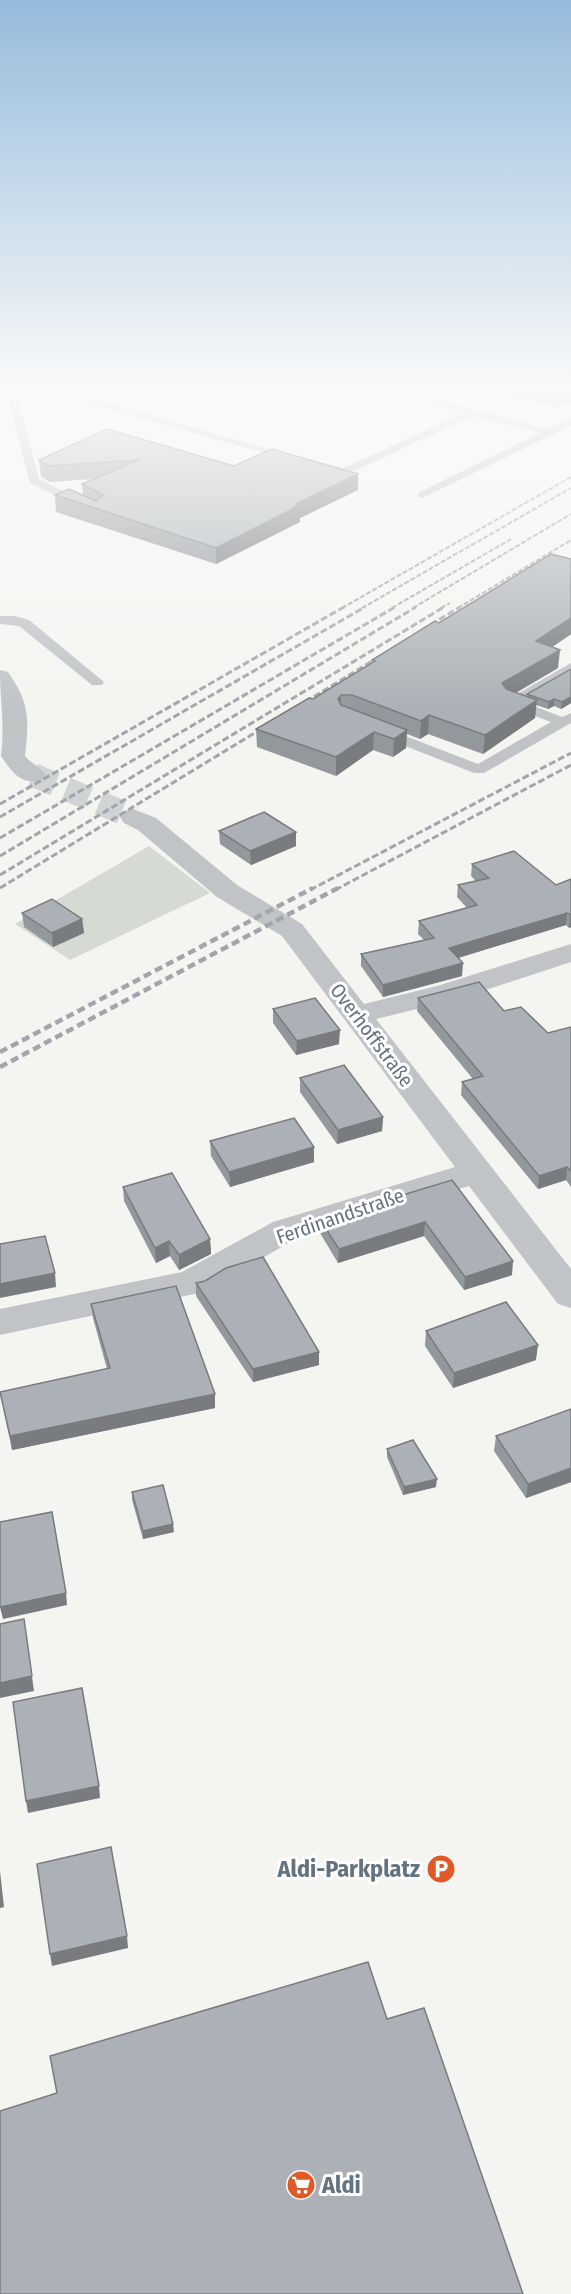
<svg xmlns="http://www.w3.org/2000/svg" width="571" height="2294" viewBox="0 0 571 2294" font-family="'Fira Sans Condensed',sans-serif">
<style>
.green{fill:#d5dbd2}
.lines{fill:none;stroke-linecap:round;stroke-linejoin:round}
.minor-tunnel{stroke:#d0d4d5;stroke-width:24;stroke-dasharray:24 12;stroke-linecap:butt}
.service{fill:#c0c4c7;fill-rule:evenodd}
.minor{fill:#c0c4c7;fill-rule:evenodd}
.rail-far2{stroke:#a1a6ac;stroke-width:2;stroke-dasharray:5 2;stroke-linecap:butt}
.rail-far1{stroke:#a1a6ac;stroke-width:3;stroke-dasharray:7 3;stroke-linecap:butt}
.rail{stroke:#a1a6ac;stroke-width:4.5;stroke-dasharray:8 4.5;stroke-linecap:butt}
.wall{fill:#93989d}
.shaded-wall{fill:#787c7f}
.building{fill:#abb1b6;stroke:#787c7f;stroke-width:1.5}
.labels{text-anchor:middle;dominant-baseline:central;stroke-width:6;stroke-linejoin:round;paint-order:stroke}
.street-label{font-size:20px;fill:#647381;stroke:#fff}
.near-poi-label{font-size:24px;font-weight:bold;fill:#647381;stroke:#fff;text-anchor:end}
</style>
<rect width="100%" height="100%" fill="#f4f5f1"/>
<path class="green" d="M149,846L210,893L70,960L15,924Z"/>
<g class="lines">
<path class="minor-tunnel" d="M33,775L133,817"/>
<g class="service">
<path d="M376,388H391L548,429L571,419V426L422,498L418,497V493L540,433L473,416L341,477H333V473L463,413Z"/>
<path d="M42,392L81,395L295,457L294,459H286L76,400L42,398L18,400L39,479L89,505L83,508L79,507L30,483L8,400L0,401V395Z"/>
<path d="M0,616H15L29,620L104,682L102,685H92L19,626L0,624Z"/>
<path d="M571,663V673L521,701L562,717L571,713V723L484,773H474L377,735L375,732L382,728L387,729L478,764L551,722L505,705L503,702Z"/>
</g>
<g class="minor">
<path d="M0,670L8,672C30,704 29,718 25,756C33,765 40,767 46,775L42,780C21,786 12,772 1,756C5,724 0,701 0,670Z"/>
<path d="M133,809L156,818L237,885L302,924L364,1004L437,986L571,944V962L458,999L376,1019L571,1269V1308L558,1304L469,1186L297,1238L204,1292L0,1335V1309L182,1272L273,1222L455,1167L282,936L217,897L138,830L124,823L120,817L124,811Z"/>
</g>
<g class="rail-far2">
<path d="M342,608L571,477"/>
<path d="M362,608L571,488"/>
<path d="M392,608L511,539"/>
<path d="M413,608L571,514"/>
<path d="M441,608L450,603"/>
<path d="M458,608L571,540"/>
</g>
<g class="rail-far1">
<path d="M422,630L460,607"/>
<path d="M297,707L387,652"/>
<path d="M0,804L344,607"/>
<path d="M0,817L365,607"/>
<path d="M0,838L395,607"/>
<path d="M0,856L416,607"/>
<path d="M0,875L444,607"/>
<path d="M0,888L271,723"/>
<path d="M310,890L571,753"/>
<path d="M335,890L571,765"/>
</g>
<g class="rail">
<path d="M0,1052L313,888"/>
<path d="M0,1067L338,888"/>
</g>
</g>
<g class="wall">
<path d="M478,388H571V405L564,403L556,407Z"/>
<path d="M107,429L234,466L358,474V490L300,518V522L216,564L56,512L55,495H83L82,484L93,479L50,482L41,476L39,460Z"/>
<path d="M571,559V634L552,647L558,668L516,693L527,697V694L571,669V703L561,709L554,706L548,709L536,705L535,718L483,754L428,734L420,739L407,734L406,748L393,757L373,750L336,776L257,747L256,729L313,699L372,663V660L439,623Z"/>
<path d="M219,831L296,832V846L251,865L220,844Z"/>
<path d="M472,864L556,885L571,879V927L569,928L566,925L458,958L462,976L383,997L361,966V954L424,940L418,934L419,921L467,908L457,897L458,885L476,881L471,876Z"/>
<path d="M22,913L82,919L84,933L53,947L24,927Z"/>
<path d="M418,998L504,1011L548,1033L571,1027V1187L566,1180L538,1189L461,1095L462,1082L473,1079L417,1011Z"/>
<path d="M273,1009L339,1044L296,1055L273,1023Z"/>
<path d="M300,1078L383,1117L382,1131L337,1144L300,1092Z"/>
<path d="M210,1141L314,1147V1162L230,1187L211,1156Z"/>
<path d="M452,1180L512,1275L464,1290L424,1236L338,1263L320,1233V1220Z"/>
<path d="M123,1187L210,1239L211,1254L179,1270L170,1256L156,1263L124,1201Z"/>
<path d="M196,1283L319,1352V1365L253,1382L196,1296Z"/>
<path d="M91,1304L215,1408L12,1450L0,1392L107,1369L93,1318Z"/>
<path d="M426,1331L536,1360L453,1388L425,1346Z"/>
<path d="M571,1409V1482L526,1498L494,1451L496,1436Z"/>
<path d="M387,1449L436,1487L403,1495L387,1457Z"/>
<path d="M132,1492L174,1532L143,1539L132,1500Z"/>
</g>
<g class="shaded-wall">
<path d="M565,389L564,403L556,407L557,393Z"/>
<path d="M358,474V490L300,518V522L216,564V548L296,504Z"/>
<path d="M571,618V634L535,659L536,641Z"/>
<path d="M560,650L558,668L501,701L502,683Z"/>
<path d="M341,695V713L338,699Z"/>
<path d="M571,697V703L561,709L562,702Z"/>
<path d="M554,699V706L548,709L549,702Z"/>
<path d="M537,700L535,718L483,754L485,735Z"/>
<path d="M429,715L428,734L420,739L421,721Z"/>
<path d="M407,730L406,748L393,757L394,739Z"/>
<path d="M374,732L373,750L336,776V757Z"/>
<path d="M296,832V846L251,865L250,851Z"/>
<path d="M567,913L566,925L448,961L449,948Z"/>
<path d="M570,915H571V927L569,928Z"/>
<path d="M82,919L84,933L53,947L52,933Z"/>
<path d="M463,963L462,976L383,997V985Z"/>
<path d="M340,1030L339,1044L296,1055L297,1041Z"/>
<path d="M383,1117L382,1131L337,1144L338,1130Z"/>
<path d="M314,1147V1162L230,1187L229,1172Z"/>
<path d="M567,1167L566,1180L538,1189L539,1176Z"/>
<path d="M425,1222L424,1236L338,1263L339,1249Z"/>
<path d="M210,1239L211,1254L179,1270V1255Z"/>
<path d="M169,1241L170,1256L156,1263L155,1248Z"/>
<path d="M513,1261L512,1275L464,1290L465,1277Z"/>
<path d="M55,1273L56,1287L0,1298V1284Z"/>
<path d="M538,1345L536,1360L453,1388L454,1373Z"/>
<path d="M319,1352V1365L253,1382V1369Z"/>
<path d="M215,1394V1408L12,1450L10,1436Z"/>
<path d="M571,1468V1482L526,1498L528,1484Z"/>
<path d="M437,1479L436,1487L403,1495L404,1487Z"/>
<path d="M173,1524L174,1532L143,1539V1531Z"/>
<path d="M66,1593L67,1605L3,1619L0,1607Z"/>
<path d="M26,1634L34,1691L0,1698V1683Z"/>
<path d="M99,1786L100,1798L28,1813L26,1801Z"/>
<path d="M0,1871L4,1907L0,1908Z"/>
<path d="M127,1936L128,1948L52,1966L50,1954Z"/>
</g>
<g class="building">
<path d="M535,388H571V390L565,389L557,393Z"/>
<path d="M107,429L234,466L272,449L358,474L296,504L300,505L216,548L55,495L69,489L96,501L103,495L82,484L139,460L48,466L39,460Z"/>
<path d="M551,554L571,559V618L536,641L560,650L502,683L506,689L537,700L485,735L429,715L421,721L352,695H341L338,699L341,705L407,730L394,739L374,732L336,757L256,729L309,698L313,699L375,661L372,660L435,621L439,623Z"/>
<path d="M571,669V697L562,702L554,699L549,702L527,694Z"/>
<path d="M264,812L296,832L250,851L219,831Z"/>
<path d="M514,851L556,885L571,879V915L567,913L449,948L463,963L383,985L361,954L434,938L419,921L477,905L458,885L489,878L472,864Z"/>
<path d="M52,899L82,919L52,933L22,913Z"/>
<path d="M479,982L504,1011L521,1007L548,1033L571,1027V1171L567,1167L539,1176L462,1082L483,1076L418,998Z"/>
<path d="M315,998L340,1030L297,1041L273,1009Z"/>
<path d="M344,1065L383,1117L338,1130L300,1078Z"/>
<path d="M294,1118L314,1147L229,1172L210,1141Z"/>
<path d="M172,1173L210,1239L179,1255L169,1241L155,1248L123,1187Z"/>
<path d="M452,1180L513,1261L465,1277L425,1222L339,1249L320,1220Z"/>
<path d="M45,1236L55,1273L0,1284V1244Z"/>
<path d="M263,1257L319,1352L253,1369L196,1283L205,1281L226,1268Z"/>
<path d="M176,1286L215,1394L10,1436L0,1392L110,1368L91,1304Z"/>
<path d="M506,1302L538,1345L454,1373L426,1331Z"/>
<path d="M571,1409V1468L528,1484L496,1436Z"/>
<path d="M413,1440L437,1479L404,1487L387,1449Z"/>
<path d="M163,1485L173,1524L143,1531L132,1492Z"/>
<path d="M52,1512L66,1593L0,1607V1522Z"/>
<path d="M24,1619L32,1676L0,1683V1624Z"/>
<path d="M82,1688L99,1786L26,1801L13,1702Z"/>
<path d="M111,1847L127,1936L50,1954L37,1864Z"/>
<path d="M368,1962L387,2019L424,2008L523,2294H0V2111L57,2093L50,2056Z"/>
</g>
<linearGradient id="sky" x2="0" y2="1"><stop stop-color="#96bbdc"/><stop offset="0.55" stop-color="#fafaf9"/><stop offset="1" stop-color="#fafaf9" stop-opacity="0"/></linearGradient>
<rect width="571" height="709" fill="url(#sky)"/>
<defs>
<g id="parking-disc" transform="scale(1.5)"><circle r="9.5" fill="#df5a26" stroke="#fff"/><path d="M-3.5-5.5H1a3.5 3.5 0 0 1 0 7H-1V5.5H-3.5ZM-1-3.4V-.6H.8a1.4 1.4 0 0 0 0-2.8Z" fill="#fff"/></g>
<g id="supermarket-disc" transform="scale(1.5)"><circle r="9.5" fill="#df5a26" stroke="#fff"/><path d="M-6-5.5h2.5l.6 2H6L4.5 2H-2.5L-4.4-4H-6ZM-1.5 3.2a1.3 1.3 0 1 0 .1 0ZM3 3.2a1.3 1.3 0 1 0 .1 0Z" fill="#fff"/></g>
</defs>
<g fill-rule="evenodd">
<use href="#parking-disc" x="441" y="1869"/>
<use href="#supermarket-disc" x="301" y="2185"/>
</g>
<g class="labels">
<g class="street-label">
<text transform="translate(372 1035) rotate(53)">Overhoffstraße</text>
<text transform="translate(340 1216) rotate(-19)">Ferdinandstraße</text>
</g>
<g class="near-poi-label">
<text x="420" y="1869">Aldi-Parkplatz</text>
<text x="322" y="2185" text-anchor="start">Aldi</text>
</g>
</g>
</svg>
